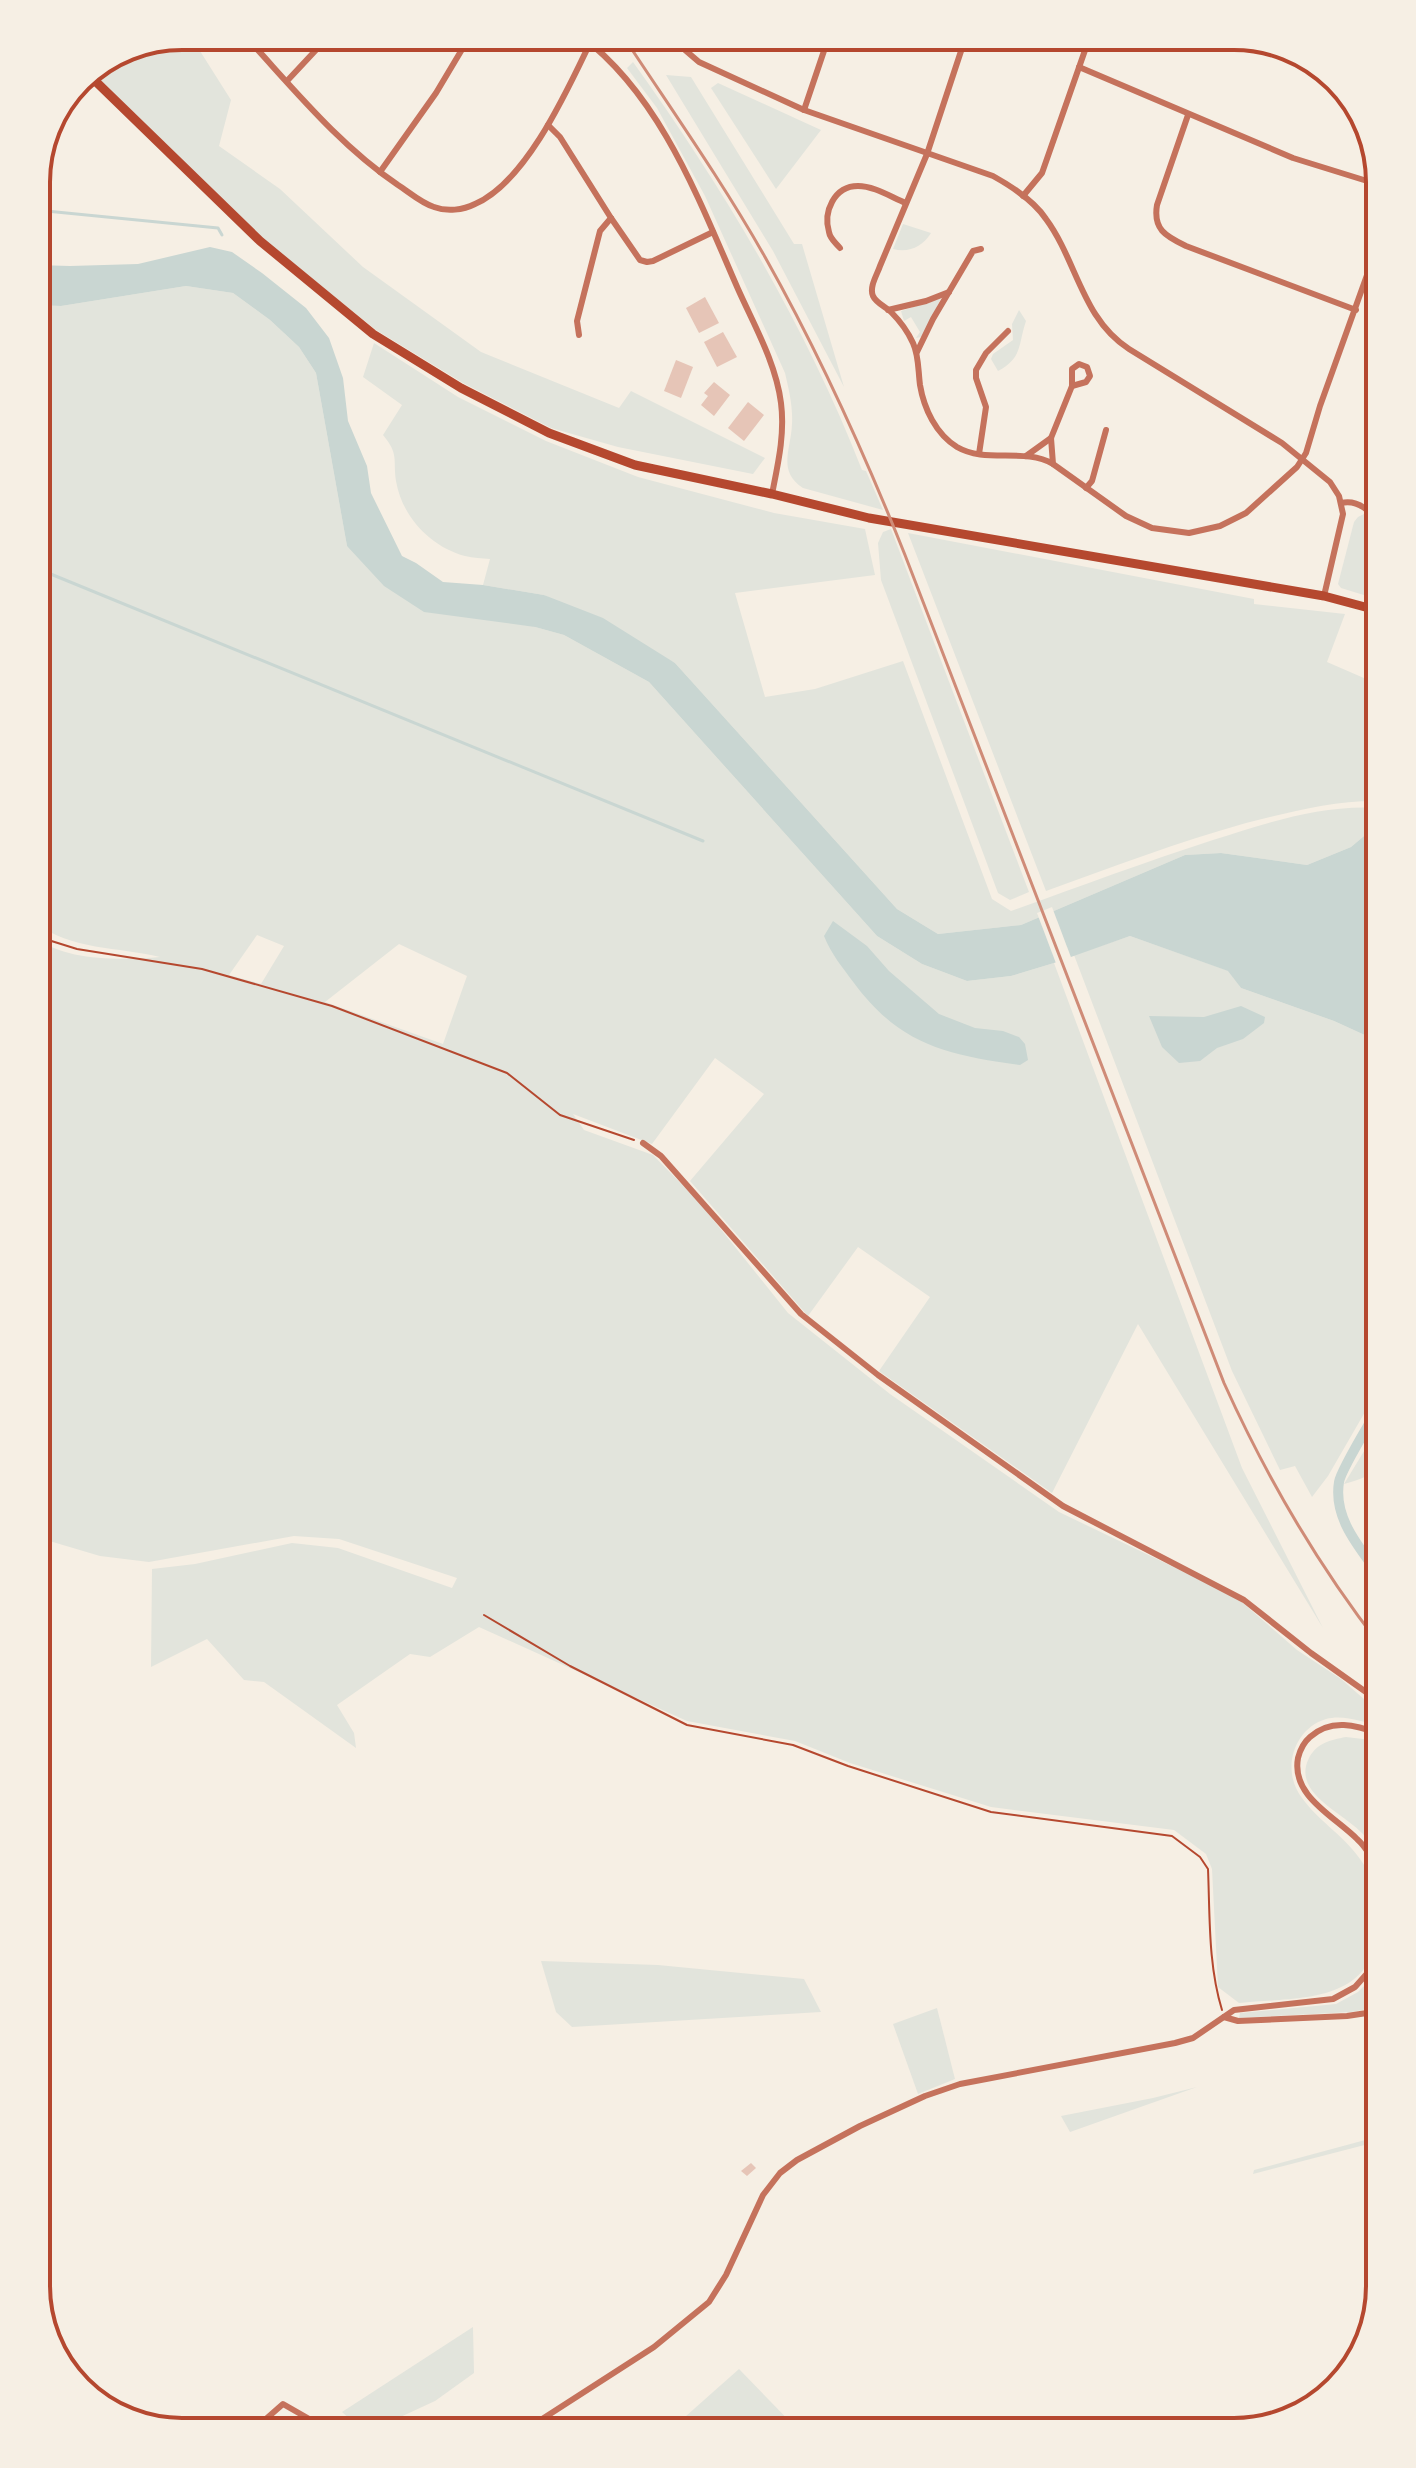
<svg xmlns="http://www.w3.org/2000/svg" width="1416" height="2468" viewBox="0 0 1416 2468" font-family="Barlow,sans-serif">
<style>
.green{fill:#e2e4dc;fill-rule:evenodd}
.water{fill:#c9d6d2}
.pier{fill:#f6efe4}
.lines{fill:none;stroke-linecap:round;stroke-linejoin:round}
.stream{stroke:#c9d6d2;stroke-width:3}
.canal{stroke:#c9d6d2;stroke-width:10}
.building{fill:#e6c5b7}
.path{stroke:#b5482f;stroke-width:2}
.minor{stroke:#c5725c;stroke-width:6}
.primary{stroke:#b5482f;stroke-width:9}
.rail{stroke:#cf8b77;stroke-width:3}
.rim{fill:none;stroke:#b5482f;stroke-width:4}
</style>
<rect width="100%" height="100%" fill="#f6efe4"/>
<g class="green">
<path d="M168,39L172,50L200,51L231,100L219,146L280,189L363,267L481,352L619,408L631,391L765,458L753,474L618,447L551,428L463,383L376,330L263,239L91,71L126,47Z"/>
<path d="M633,62C724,189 805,324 862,470L866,471L883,510L803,488C777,471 791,450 792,424C793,407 789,390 785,373L705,196L657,108L627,68Z"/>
<path d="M666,75L691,77L794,244H802L844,387L773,251Z"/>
<path d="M718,83L821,130L776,189L711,88Z"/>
<path d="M903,224L931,233C922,247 909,253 893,249Z"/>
<path d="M186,286L233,293L270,320L299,347L316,373L347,546L535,627L564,635L649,682L877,936L922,964L967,981L1011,976L1054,963L1242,1468L1323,1628L1138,1324L1052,1493L879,1371L930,1297L858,1247L808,1316L690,1181L764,1094L715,1058L652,1144L573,1114L584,1130L653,1155L699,1202L788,1313L890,1394L1059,1512L1236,1597L1297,1650L1341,1679L1380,1713V1726C1364,1722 1343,1714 1326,1719C1293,1729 1281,1771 1302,1798C1320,1823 1348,1838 1364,1865C1375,1882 1380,1909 1378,1930C1371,2005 1297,1997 1239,2003L1218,1987L1212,1869L1206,1854L1174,1830L991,1807L850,1763L795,1741L687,1721L479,1627L430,1657L410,1654L337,1705L354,1733L356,1748L264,1682L244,1680L207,1639L151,1667L152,1569L195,1564L292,1543L338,1548L452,1588L457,1578L339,1539L294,1536L149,1562L100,1556L36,1537V937C64,962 125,960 160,957C119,947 70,950 36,923V305L61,306ZM257,935L284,946L261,984L229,975ZM399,944L467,976L443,1044L325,1002Z"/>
<path d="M941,298L924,333L921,337L916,338L920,332L911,317L904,321L901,311Z"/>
<path d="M1019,310L1026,321C1018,344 1023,358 998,371L991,359L993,354L1013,340L1012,324Z"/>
<path d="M374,343L458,397L546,441L638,477L774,513L865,529L875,575L735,593L765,697L815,689L903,661L992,899L1011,911C1078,887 1145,862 1213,840C1267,823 1322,804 1380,808V820L1370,831L1351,847L1307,865L1221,853L1185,855L1021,925L938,934L897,909L675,663L544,595L483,585L490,559C482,558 473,558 465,556C431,547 402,517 396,481C393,459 399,454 383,435L402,405L363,377Z"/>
<path d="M1364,514L1380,534V600L1341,588L1338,584L1354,522L1358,517Z"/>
<path d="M891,529L1029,892L1010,900L998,893L881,580L878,543L883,532Z"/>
<path d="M908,533L1254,599V604L1345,614L1327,662L1380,685V801C1335,800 1290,812 1246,823C1178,842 1112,867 1046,891Z"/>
<path d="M1130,936L1229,971L1241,988L1334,1021L1380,1042V1386L1328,1476L1312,1497L1295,1466L1280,1470L1232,1371L1074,955Z"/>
<path d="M1380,1425C1380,1462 1385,1474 1344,1484Z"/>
<path d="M1346,1737L1380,1741V1861C1375,1852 1369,1842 1363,1834C1344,1813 1291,1793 1309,1758C1317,1743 1330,1740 1346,1737Z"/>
<path d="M541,1961L658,1965L804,1979L821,2012L572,2027L556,2012Z"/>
<path d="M1380,1970V2007L1351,2012L1239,2018L1240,2013L1336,2004L1358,1992Z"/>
<path d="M937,2008L955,2079L918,2094L893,2024Z"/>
<path d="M1197,2087L1070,2132L1061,2116L1153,2098Z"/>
<path d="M1380,2136V2141L1253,2174L1254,2170Z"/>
<path d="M473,2327L474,2373L435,2401L381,2426H358L342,2412Z"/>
<path d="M739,2369L800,2432H668Z"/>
</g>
<g class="water">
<path d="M210,247L232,252L262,273L306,308L329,338L343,378L348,421L367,466L371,493L402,556L416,563L443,582L483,585L544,595L603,618L675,663L897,909L938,934L1021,925L1185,855L1221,853L1307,865L1351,847L1370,831L1380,820V1042L1334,1021L1241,988L1228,971L1130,936L1054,963L1011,976L967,981L922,964L877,936L649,682L564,635L535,627L424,612L384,586L347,546L316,373L299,347L270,320L233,293L186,286L61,306L36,305V265L70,266L138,264Z"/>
<path d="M833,921L867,946L889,971L939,1014L975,1028L1003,1031L1019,1037L1025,1044L1028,1060L1020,1065C947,1055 900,1045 854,983C843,968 831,954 824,936Z"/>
<path d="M1241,1006L1265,1017L1264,1023L1243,1039L1217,1048L1200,1061L1179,1063L1162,1047L1149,1016L1204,1017Z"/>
</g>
<path class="pier" d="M1052,907L1072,960L1057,966L1037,913Z"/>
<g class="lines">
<g class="stream">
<path d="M36,210L218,228L222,235"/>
<path d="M36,568L703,841"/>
</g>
<path class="canal" d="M1380,1576C1360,1548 1333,1519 1339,1482C1341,1469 1372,1420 1380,1405"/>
</g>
<g class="building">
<path d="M705,297L719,323L699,333L686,308Z"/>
<path d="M723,332L737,357L717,367L704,342Z"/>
<path d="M676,360L693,367L681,398L664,391Z"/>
<path d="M714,382L730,395L714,416L701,405L708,396L704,393Z"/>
<path d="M748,402L764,415L744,441L728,428Z"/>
<path d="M751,2163L756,2168L747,2176L741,2171Z"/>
</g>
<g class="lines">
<g class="path">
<path d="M36,929L45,939L77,949L202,969L332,1006L507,1073L560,1115L634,1140"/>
<path d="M484,1615L570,1666L687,1725L793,1745L848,1766L991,1812L1172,1836L1200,1857L1208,1869C1210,1916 1208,1964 1222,2010"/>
<path d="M1365,1834L1366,1833L1380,1842"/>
</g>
<g class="minor">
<path d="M245,36C294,89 338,144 398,185C409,192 421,203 434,207C447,212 463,210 475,204C526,182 567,91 590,43"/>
<path d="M581,36C661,96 699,200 738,289C754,325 776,363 781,403C785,434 778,464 772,494"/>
<path d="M679,36L685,50L699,62L804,110L993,176C1011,186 1034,201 1046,219C1077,261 1082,319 1129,349L1282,443L1330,482L1339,496L1343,514L1324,596"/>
<path d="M966,36L927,154L880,266C877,275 869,287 873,296C876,303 886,307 891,312C900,321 908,332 913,343C919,356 918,370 920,385C924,409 936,434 957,447C986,464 1024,447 1053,464"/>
<path d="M1079,67L1293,158L1380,185"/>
<path d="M287,81L329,36"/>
<path d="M804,110L829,36"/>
<path d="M1188,115L1157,205C1153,229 1165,236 1186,246L1356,310"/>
<path d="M548,125L560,137L611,218L640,260L647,262L653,261L713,232"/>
<path d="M380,172L436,93L470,36"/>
<path d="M1023,196L1042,173L1090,36"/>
<path d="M840,248C836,243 830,239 829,232C823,212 834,186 858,186C874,186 891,197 906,203"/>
<path d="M888,310L926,301L949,292"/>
<path d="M579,335L577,321L600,231L611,218"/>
<path d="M917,352L933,319L973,251L981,249"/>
<path d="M1079,364L1087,367L1090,376L1086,382L1072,386V369Z"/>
<path d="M1072,386L1051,438L1053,464L1126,516L1152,528L1189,533L1220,526L1246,513L1297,467L1306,453L1320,406L1380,239"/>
<path d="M979,454L986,407L976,378V370L986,353L1008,331"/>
<path d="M1026,456L1051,438"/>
<path d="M1086,488L1092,481L1106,430"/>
<path d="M1341,503C1359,499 1371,512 1380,525"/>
<path d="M643,1143L661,1156L801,1314L878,1375L1063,1506L1244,1600L1311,1653L1380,1702"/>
<path d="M1380,1875C1374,1862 1368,1849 1357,1839C1334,1816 1291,1796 1298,1758C1300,1750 1303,1743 1310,1737C1331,1718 1356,1725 1380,1734"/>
<path d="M1224,2017L1238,2021L1347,2016L1380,2011"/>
<path d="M251,2432L283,2404L332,2432"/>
<path d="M522,2432L654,2347L709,2302L726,2275L763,2195L780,2173L797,2160L860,2126L925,2096L960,2084L1175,2043L1193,2038L1234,2010L1333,1999L1355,1987L1380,1959"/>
</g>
<path class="primary" d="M87,73L260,241L373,334L461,388L549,433L635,465L772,494L869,518L1324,596L1380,611"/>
<path class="rail" d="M623,36C671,109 722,181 765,257C819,353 864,452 905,555L1224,1383C1266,1476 1317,1564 1380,1645"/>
</g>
<path d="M0 0H1416V2468H0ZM182 50H1234A132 132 0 0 1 1366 182V2286A132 132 0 0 1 1234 2418H182A132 132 0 0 1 50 2286V182A132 132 0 0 1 182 50Z" fill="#f6efe4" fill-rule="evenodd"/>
<path class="rim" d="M182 50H1234A132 132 0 0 1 1366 182V2286A132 132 0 0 1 1234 2418H182A132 132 0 0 1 50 2286V182A132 132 0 0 1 182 50Z"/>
</svg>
